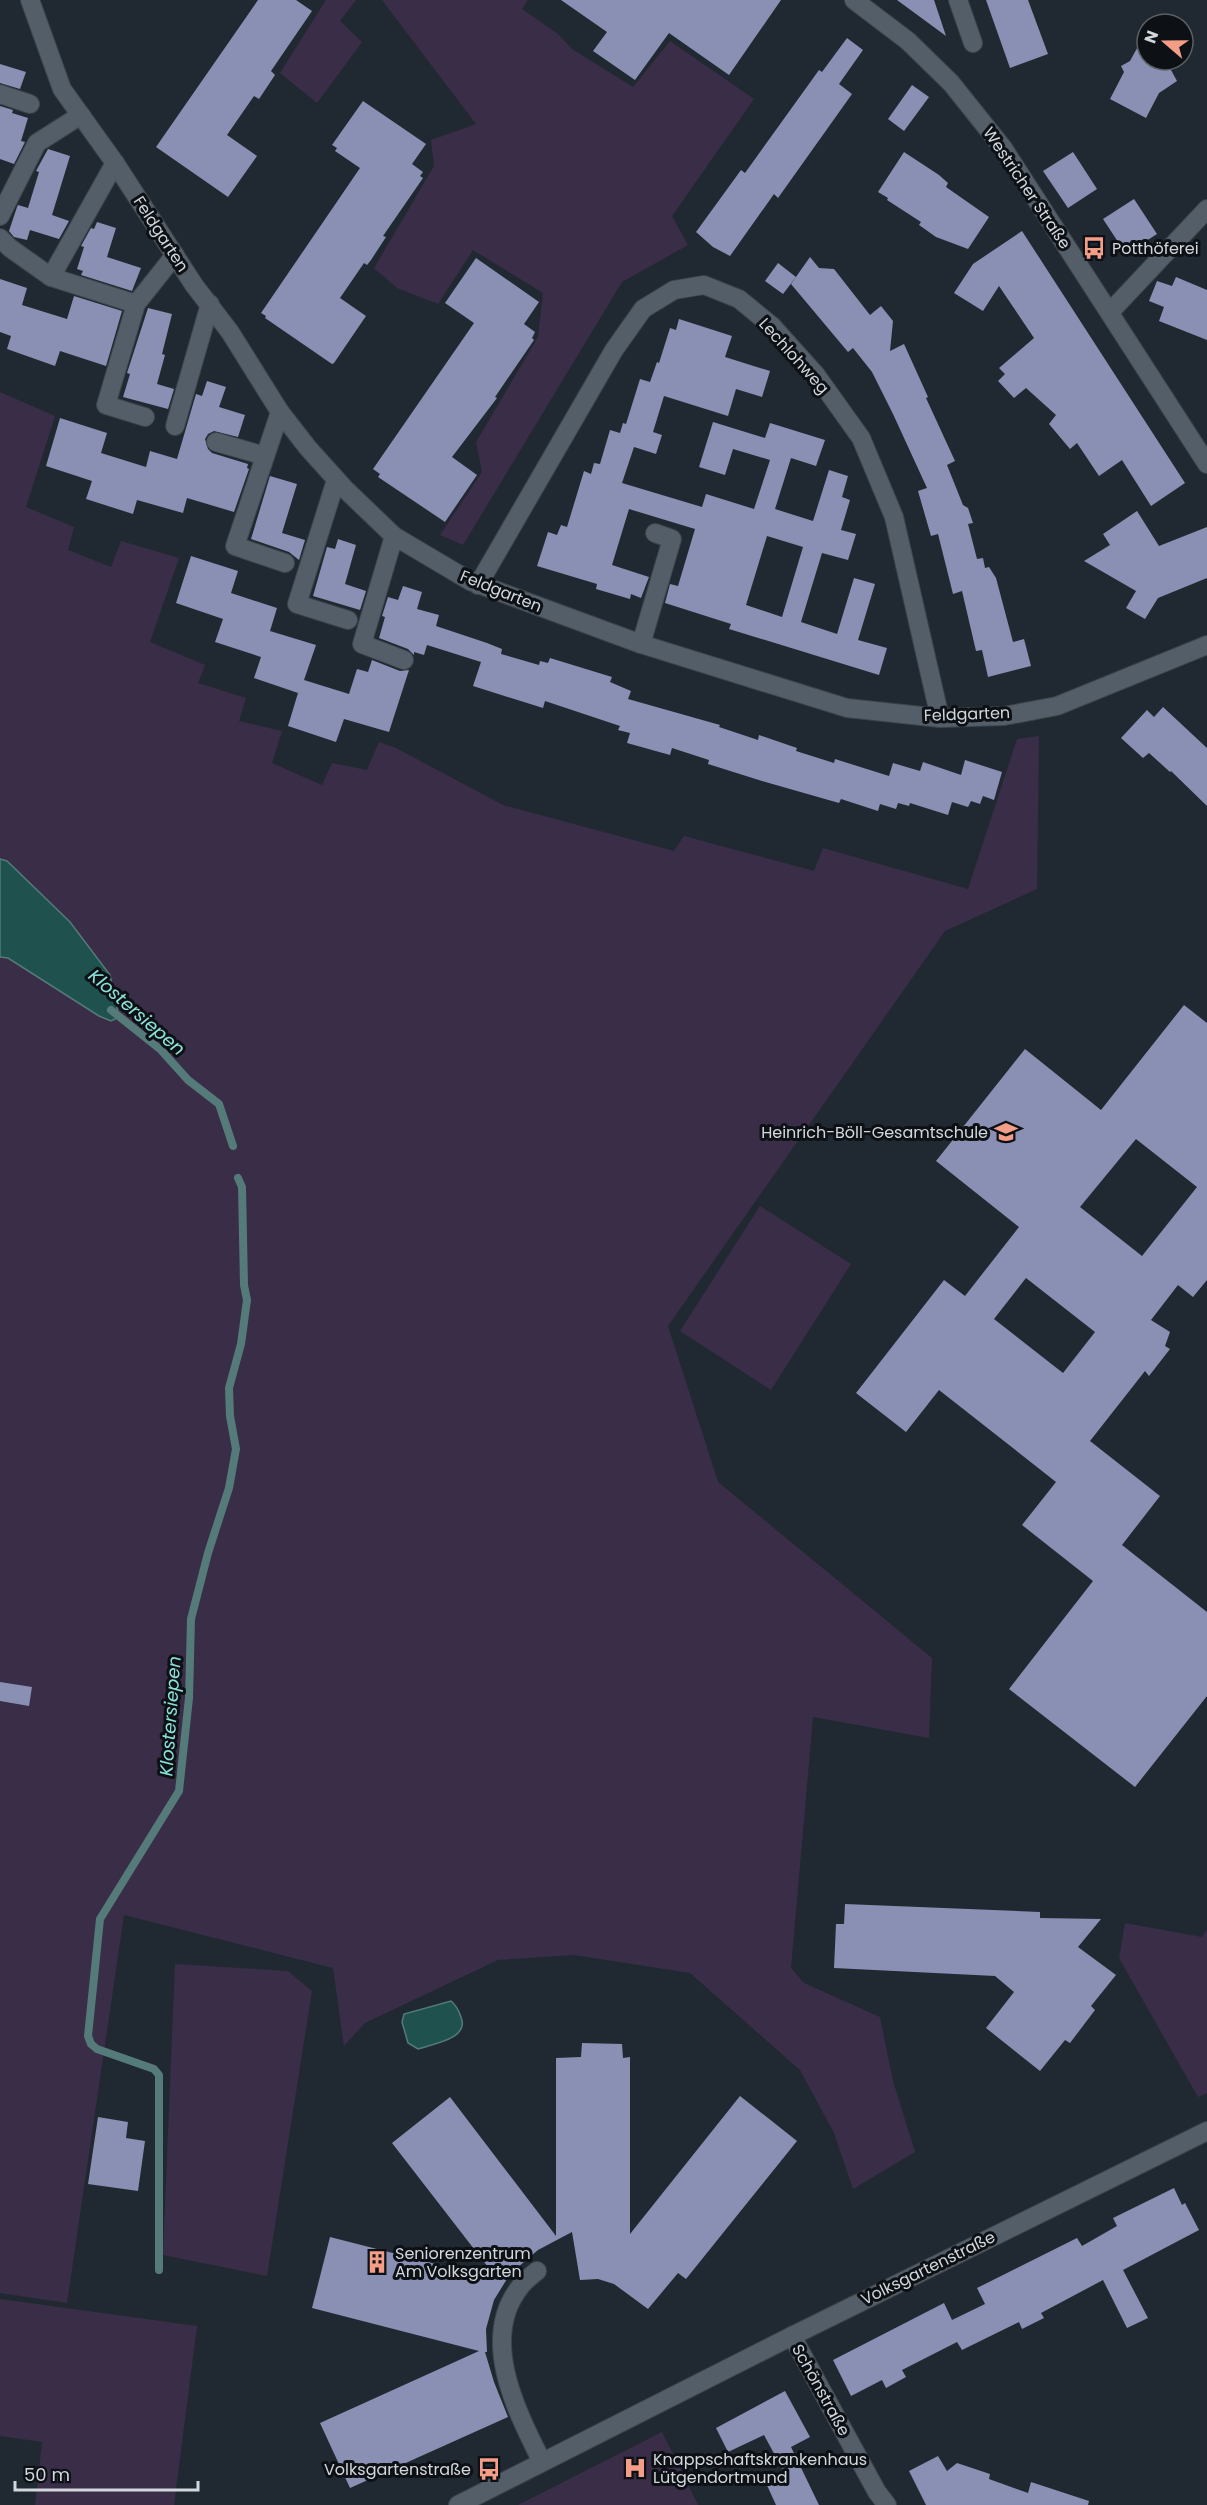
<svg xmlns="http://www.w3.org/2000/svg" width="1207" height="2505" viewBox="0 0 1207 2505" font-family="Poppins,sans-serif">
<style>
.green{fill:#3a2d47}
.water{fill:#1f524e;stroke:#547a79;stroke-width:1.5}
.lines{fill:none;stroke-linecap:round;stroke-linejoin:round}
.stream{stroke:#547a79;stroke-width:8}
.building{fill:#8990b4;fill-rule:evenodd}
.minor-casing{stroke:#3d444c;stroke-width:20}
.minor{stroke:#545e68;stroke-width:18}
.labels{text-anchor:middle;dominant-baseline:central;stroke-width:6;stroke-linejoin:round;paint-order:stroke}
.street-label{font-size:16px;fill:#d1d7dd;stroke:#0d1115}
.poi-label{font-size:16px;fill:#d1d7dd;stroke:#0d1115;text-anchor:start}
.water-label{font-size:18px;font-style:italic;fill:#8be2d9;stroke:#0d1115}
</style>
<rect width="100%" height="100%" fill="#202931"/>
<g class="green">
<path d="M326,0H356L340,21L362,42L317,103L280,73Z"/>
<path d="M382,0H528L522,9L558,34L572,49L633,87L670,41L754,99L672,216L688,245L622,282L463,545L440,535L482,472L476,442L538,337L543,293L473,250L438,304L397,288L374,268L434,166L431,140L476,124Z"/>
<path d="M0,392L55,416L26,507L74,527L68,550L111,567L121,541L179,558L150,642L205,665L198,683L246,698L239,721L282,731L272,763L322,785L332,763L367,770L379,742L396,748L503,805L674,851L684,836L814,871L823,848L968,889L1017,739L1039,736L1037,889L945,931L668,1326L718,1482L932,1658L929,1738L813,1717L791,1968L804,1983L880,2017L893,2081L915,2152L853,2189L834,2133L800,2070L690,1973L574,1955L498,1960L365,2023L344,2046L333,1968L124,1915L67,2303L0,2293Z"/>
<path d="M760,1206L851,1264L771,1390L680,1331Z"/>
<path d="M1125,1923L1202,1937L1207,1929V2093L1198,2097L1119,1958Z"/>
<path d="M175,1964L288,1971L312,1991L267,2276L163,2255Z"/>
<path d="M0,2299L197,2326L174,2505H35L42,2442L0,2436Z"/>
<path d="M662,2432L698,2505H518Z"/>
</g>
<g class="water">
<path d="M0,859L7,861L70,922L110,975L119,1017L111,1021L99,1016L8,958L0,957Z"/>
<path d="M451,2001C456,2005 459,2011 461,2017C470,2039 432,2044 418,2049L408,2043L402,2022L404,2014Z"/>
</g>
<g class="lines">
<g class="stream">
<path d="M111,1010L161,1050L188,1080L219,1104L233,1146"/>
<path d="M159,2270V2075L154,2069L97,2049L91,2044L88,2036L100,1919L179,1791L189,1698L191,1619L208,1553L229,1488L236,1449L230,1416L229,1388L241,1344L247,1300L244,1285L242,1187L238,1178"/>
</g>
</g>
<g class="building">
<path d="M258,0H296L312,11L271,71L275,75L259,99L254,96L227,135L257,156L228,197L156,147Z"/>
<path d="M561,0H781L729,75L669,33L635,80L593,51L607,32Z"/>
<path d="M897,0H934L946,36Z"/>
<path d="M986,0H1028L1048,54L1010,68Z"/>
<path d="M1147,30V60H1163L1173,65L1171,70L1177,81L1159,93L1146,118L1110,99L1124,72L1121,66L1130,61Z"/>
<path d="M847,38L863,50L839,84L852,94L778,198L774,194L730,256L713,247L696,232L741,170L745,173L819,70L822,72Z"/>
<path d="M0,64L26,72L20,89L0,83Z"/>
<path d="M912,85L929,97L904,131L888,119Z"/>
<path d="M363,101L426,144L412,164L423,172L420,176L423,178L383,236L386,237L371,260L367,265L364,263L340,298L366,316L334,363L332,364L265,318L266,316L261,313L360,168L335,151L337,148L332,145Z"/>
<path d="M0,106L13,110L12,113L28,118L21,141L25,142L14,164L0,159Z"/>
<path d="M48,149L70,156L52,215L69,221L59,239L30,230L27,240L14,237L9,231L17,207L18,205L28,208L39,172L36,171Z"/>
<path d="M904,152L939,175L948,183L946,187L989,217L968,249L936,237L919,225L921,222L887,200L888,198L878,192Z"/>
<path d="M1073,152L1097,189L1068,208L1043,171Z"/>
<path d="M1134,199L1157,234L1126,254L1103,219Z"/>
<path d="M97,222L116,228L107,257L141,268L132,291L81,275L83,271L77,269L84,247L81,246L91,228L94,229Z"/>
<path d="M1022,231L1185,483L1151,506L1122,460L1099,476L1077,443L1070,449L1049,424L1056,415L1026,388L1014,398L998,381L1005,374L999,368L1034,338L999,286L983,311L954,293L973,264Z"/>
<path d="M810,257L819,268L834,269L870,315L881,306L893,321L890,351L904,344L928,397L926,398L955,461L947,465L963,505L968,508L973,523L968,524L977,559L983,558L985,568L989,567L996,578L1013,642L1024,639L1031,666L988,677L982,650L976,651L962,591L953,594L938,534L931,536L918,491L927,488L893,414L872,372L853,348L848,352L791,284Z"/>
<path d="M476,258L539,302L524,324L535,332L532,338L534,340L495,397L497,398L452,457L477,475L445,522L378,477L380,474L373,469L474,323L445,303Z"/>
<path d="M778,263L796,277L783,294L765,281Z"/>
<path d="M1176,277L1207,290V340L1159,321L1164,307L1149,301L1157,281L1172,286Z"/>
<path d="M0,279L27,288L22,305L67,319L74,296L122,311L106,366L60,351L55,366L7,349L11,336L0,332Z"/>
<path d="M148,308L172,314L162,354L165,355L157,384L174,389L168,409L123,397L130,374L127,373Z"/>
<path d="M679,319L732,336L725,357L770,371L762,397L736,389L728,416L664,396L653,432L662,435L656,454L634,447L622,483L702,507L706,494L754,509L770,460L733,449L725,475L699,467L713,422L765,438L770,423L825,440L816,466L791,458L775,509L813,521L829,470L848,476L842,497L850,500L841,530L856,534L848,560L822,553L801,622L837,634L854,578L875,584L858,640L887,648L879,675L729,629L731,624L665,603L670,584L678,586L695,529L629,509L612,565L649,577L641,598L631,594L630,599L596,589L597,584L537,566L548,532L557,535L561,525L567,527L584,471L591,474L594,463L600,464L610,430L620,433L623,423L626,424L640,379L650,382L657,362L659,363L670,328L676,330ZM767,536L803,547L782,617L746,605Z"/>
<path d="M207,381L226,387L219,407L245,415L238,437L214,431L208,434L205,439L208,449L212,453L248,464L247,468L249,469L234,512L187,498L183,513L137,500L133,514L86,499L92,481L46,466L60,418L107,433L101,453L146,467L150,451L177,459L196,394L202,396Z"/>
<path d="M270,476L297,484L282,533L305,540L299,560L289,552L251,539Z"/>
<path d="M1137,511L1159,546L1207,527V578L1158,598L1145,619L1126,608L1136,591L1084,561L1110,545L1103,534Z"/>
<path d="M338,539L356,545L345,584L366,591L360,610L313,596L327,547L335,549Z"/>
<path d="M191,556L238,571L231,593L277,608L270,631L316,645L304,680L349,694L357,669L368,672L372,660L400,671L409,670L389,732L344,719L336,742L288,726L298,693L254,678L261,657L215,642L223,619L176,603Z"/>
<path d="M403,586L422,592L417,609L439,615L436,626L487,643L502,649L501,654L539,665L540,661L548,663L550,658L612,677L610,682L631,691L628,699L720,725L719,727L758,740L759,735L797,748L796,751L834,763L835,759L889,776L893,763L920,771L923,762L961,775L965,760L1002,772L994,800L983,796L980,804L971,801L968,807L952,802L948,815L910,803L909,806L898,803L896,809L880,804L878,811L841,799L839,803L762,781L708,764L709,760L672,748L670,755L627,743L630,733L618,730L620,726L545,701L543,708L473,686L481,662L427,645L424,655L414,652V655L408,649L379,638L385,617L382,616L388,597L398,600Z"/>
<path d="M1163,707L1207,748V806L1171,771L1170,772L1149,753L1143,758L1121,738L1147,710L1154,717Z"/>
<path d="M1184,1005L1207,1023V1280L1193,1297L1178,1285L1151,1320L1170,1332L1165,1346L1170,1349L1149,1376L1145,1371L1090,1441L1160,1496L1122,1545L1207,1612V1696L1135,1787L1009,1689L1093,1581L1022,1525L1056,1482L939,1390L906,1432L856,1393L944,1280L965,1296L1019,1227L936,1161L1025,1049L1101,1110ZM1136,1139L1197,1187L1142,1256L1080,1207ZM1026,1278L1095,1332L1063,1373L994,1319Z"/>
<path d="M0,1682L32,1687L29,1706L0,1701Z"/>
<path d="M845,1904L1040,1912V1918L1101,1919L1078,1947L1116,1975L1091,2006L1095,2010L1070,2043L1065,2040L1040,2071L986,2028L1014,1992L995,1976L834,1968L836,1924H844Z"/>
<path d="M582,2043L622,2044L623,2058L630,2057V2234L740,2096L797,2141L686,2279L678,2273L648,2309L614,2284L598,2279L580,2280L572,2232L538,2250L510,2274L494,2300L486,2329L487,2352H485L494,2382L508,2417L350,2488L320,2423L479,2351L312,2308L330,2237L498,2280L392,2143L450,2097L556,2236V2058L581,2057Z"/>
<path d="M98,2117L128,2122L126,2138L145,2141L138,2191L88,2184Z"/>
<path d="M1174,2188L1182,2205L1185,2203L1199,2230L1123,2270L1148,2318L1127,2328L1103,2280L1041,2313L1044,2318L1022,2329L1019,2322L962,2350L957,2342L902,2370L906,2377L886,2388L882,2380L851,2396L833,2360L944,2303L952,2320L985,2304L977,2288L1077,2238L1082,2246L1117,2226L1113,2218Z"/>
<path d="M785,2391L810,2437L791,2447L819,2505H776L765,2481L784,2472L764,2435L728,2452L716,2428Z"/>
<path d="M938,2456L947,2471L957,2463L990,2474L989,2479L1028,2493L1031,2482L1089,2501L1088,2505H926L909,2471Z"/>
</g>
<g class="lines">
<g class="minor-casing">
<g id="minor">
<path d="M30,0L62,89L115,163L194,285L230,332L280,412L308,448L345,489L394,536L470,581L641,644L847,708L940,718L1004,716L1057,706L1207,645"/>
<path d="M854,0L908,41L951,83L1003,148L1207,464"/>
<path d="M958,0L973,43"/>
<path d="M0,94L30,104"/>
<path d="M0,216L37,143L81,115"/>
<path d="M0,238L10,248L51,277L115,163"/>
<path d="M51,277L136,304"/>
<path d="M1110,312L1207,209"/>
<path d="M280,412L235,546L285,563"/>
<path d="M145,417L106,405L136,304L175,255"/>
<path d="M175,426L210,304"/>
<path d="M216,442L265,456"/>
<path d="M336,480L297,604L348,620"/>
<path d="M394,536L362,644L404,660"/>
<path d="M478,585L614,350L643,309L674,290L704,285L739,299L772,326L816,375L861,438L894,517L940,718"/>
<path d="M641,644L672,539L655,533"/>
<path d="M537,2271C531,2276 524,2281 520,2287C479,2339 517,2412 542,2462"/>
<path d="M792,2336L877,2492L887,2505"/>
<path d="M458,2505L792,2336L1207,2131"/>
</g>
</g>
<use href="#minor" class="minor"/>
</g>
<defs>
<g id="bus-bare" transform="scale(1.8)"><path d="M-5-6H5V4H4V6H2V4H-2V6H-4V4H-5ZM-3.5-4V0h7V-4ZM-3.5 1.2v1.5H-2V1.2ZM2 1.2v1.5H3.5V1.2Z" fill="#f49e87" stroke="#0d1115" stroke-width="2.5" paint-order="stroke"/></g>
<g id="school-bare" transform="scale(1.8)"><path d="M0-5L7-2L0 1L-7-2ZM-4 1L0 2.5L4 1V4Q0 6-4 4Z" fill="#f49e87" stroke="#0d1115" stroke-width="2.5" paint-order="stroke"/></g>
<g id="building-bare" transform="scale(1.8)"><path d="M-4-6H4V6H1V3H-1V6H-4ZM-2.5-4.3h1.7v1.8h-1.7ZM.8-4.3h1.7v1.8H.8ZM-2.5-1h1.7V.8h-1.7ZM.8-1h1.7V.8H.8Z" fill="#f49e87" stroke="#0d1115" stroke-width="2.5" paint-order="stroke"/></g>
<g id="hospital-bare" transform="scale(1.8)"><path d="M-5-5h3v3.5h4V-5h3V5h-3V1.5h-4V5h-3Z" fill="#f49e87" stroke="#0d1115" stroke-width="2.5" paint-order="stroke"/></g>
</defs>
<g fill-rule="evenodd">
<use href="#bus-bare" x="1094" y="248"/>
<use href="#school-bare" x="1006" y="1132"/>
<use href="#building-bare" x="377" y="2262"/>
<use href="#hospital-bare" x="635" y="2468"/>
<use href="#bus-bare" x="489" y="2469"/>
</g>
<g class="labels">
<g class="street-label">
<text transform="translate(1027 188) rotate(56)">Westricher Straße</text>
<text transform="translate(161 234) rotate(57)">Feldgarten</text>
<text transform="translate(794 356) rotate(48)">Lechlohweg</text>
<text transform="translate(501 591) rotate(22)">Feldgarten</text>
<text transform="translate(967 714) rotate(-2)">Feldgarten</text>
<text transform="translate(928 2268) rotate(-26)">Volksgartenstraße</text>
<text transform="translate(821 2390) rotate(61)">Schönstraße</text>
</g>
<g class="poi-label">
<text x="1112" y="248">Potthöferei</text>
<text x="988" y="1132" text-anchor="end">Heinrich-Böll-Gesamtschule</text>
<text x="395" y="2253">Seniorenzentrum<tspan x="395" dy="18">Am Volksgarten</tspan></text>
<text x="653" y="2459">Knappschaftskrankenhaus<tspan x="653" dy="18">Lütgendortmund</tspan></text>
<text x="471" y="2469" text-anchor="end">Volksgartenstraße</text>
</g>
<g class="water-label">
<text transform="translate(137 1012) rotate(41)">Klostersiepen</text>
<text transform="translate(170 1716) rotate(-86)">Klostersiepen</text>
</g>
</g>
<g transform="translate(1165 42) rotate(290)"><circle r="28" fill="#0d1115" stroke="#5b6065" stroke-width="1.5"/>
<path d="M0-4.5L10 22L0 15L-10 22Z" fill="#f49e87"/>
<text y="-9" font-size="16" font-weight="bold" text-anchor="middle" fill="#d1d7dd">N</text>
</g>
<path d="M15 2481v9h183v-9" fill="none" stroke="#d1d7dd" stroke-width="3"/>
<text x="24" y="2481" font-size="18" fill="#d1d7dd" stroke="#0d1115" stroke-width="4.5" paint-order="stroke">50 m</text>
</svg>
